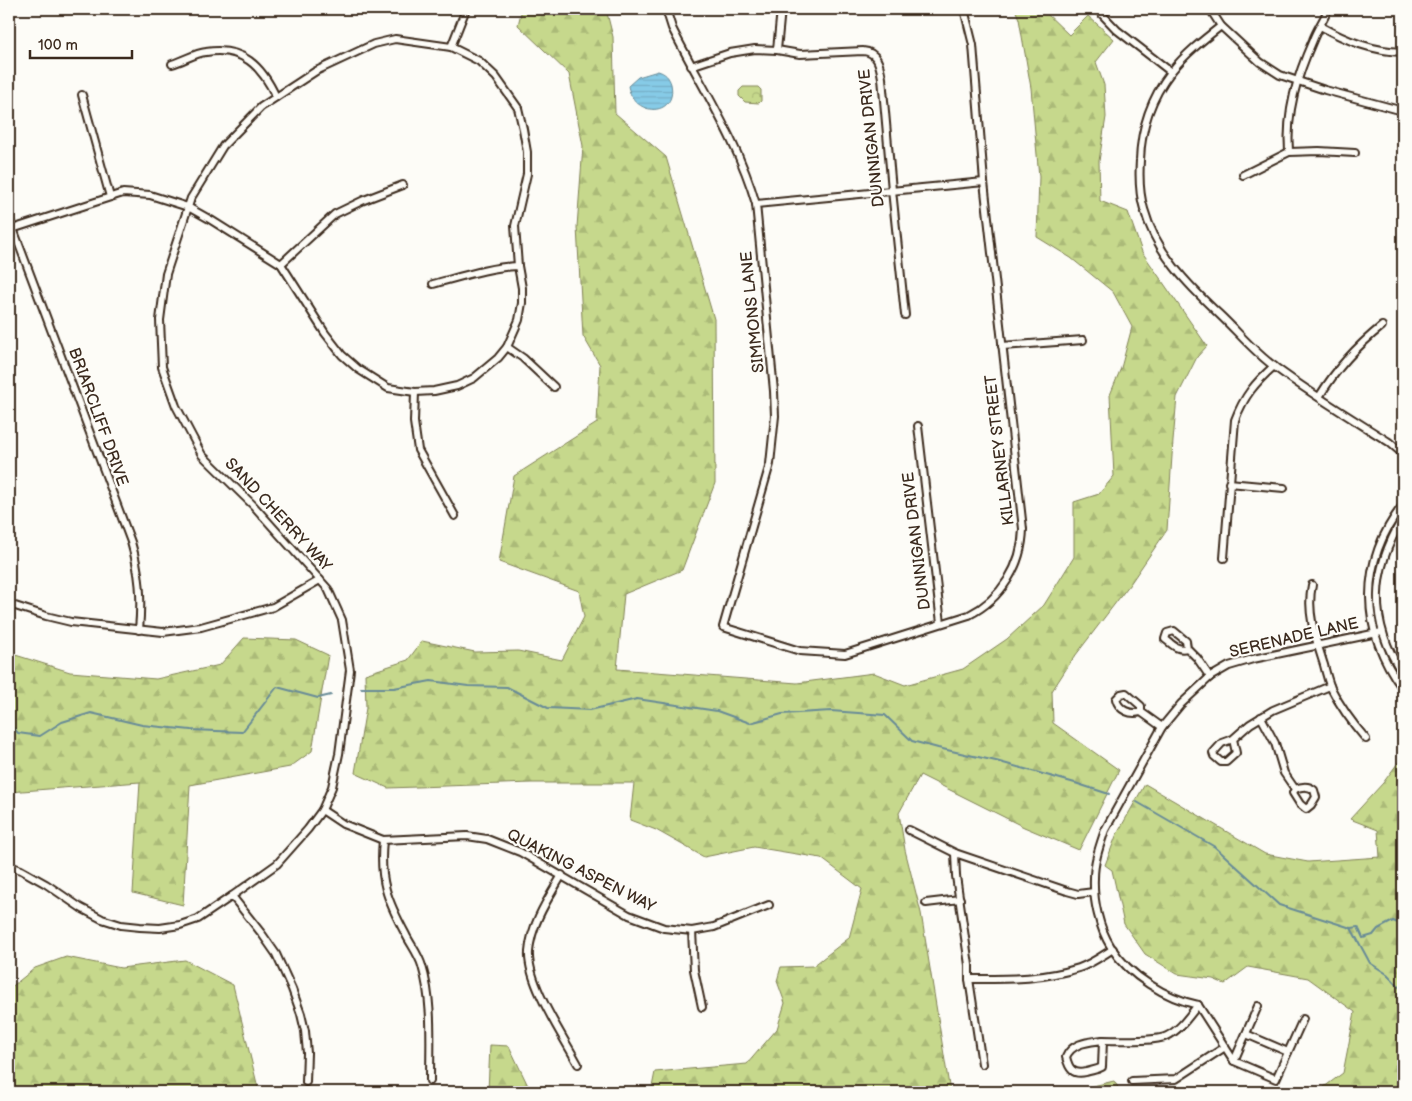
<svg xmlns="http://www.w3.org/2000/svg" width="1412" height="1101" viewBox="0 0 1412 1101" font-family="'Balsamiq Sans',sans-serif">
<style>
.forest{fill:url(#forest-firs);stroke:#808155}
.park{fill:url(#park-crowns);stroke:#808155}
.water{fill:url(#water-rules);stroke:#688b97}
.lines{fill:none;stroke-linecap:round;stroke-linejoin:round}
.stream{stroke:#688b97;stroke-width:2}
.minor-casing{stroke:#3b2a1e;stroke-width:10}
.minor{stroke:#fdfcf7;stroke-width:6}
.labels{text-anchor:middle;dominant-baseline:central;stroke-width:4.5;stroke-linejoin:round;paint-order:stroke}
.street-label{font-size:16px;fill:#3b2a1e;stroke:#fdfcf7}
</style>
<defs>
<pattern id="forest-firs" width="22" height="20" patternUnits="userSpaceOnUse" patternTransform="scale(1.25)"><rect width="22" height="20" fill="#c6d88c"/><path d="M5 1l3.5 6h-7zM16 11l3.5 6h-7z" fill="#abba78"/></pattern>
<pattern id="park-crowns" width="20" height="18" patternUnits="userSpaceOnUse" patternTransform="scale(1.25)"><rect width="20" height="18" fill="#c6d88c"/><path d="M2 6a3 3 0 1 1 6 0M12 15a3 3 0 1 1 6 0" fill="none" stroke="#abba78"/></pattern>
<pattern id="water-rules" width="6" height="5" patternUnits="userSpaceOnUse" patternTransform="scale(1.25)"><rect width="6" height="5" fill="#86cbe7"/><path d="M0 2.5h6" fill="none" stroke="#75aec6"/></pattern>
</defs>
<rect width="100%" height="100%" fill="#fdfcf7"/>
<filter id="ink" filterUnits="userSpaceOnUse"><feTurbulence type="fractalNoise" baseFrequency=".02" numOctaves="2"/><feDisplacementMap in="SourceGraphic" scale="10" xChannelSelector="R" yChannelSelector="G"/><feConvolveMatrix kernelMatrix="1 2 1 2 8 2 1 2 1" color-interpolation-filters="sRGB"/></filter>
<g filter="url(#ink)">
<g class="forest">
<path d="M522,9H606L613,37L615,113L666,157L714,319L715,483L682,570L624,594L617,669L797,683L874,673L905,685L963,669L1007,639L1044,605L1074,557V502L1099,494L1114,476L1110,395L1121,368L1132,327L1113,292L1071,258L1037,237L1039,177L1031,88L1019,19L1015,9H1042L1069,35L1088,16L1114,39L1096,62L1104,85L1106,117L1099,161L1100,201L1128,212L1142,252L1207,346L1197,357L1177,397L1173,441L1167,530L1130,584L1072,660L1052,691L1053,723L1119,770L1079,850L1024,827L920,775L899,813L905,850L921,913L950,1092H651L655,1072L747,1064L777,1029L785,1003L777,981L781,967L813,966L849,938L862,889L821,858L754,847L704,857L656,830L630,820L634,783H531L388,788L355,773L366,708L365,674L408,660L422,641L475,652L518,651L562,660L584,617L579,591L499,562L514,476L597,423L600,365L583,336L577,227L583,146L569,74L518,25Z"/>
<path d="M244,638L296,640L328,655L312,751L290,767L190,785L183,905L133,893L140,782L9,792V653L70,672L156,679L220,665Z"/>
<path d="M1403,756V1088L1400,1092H1298L1320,1090L1343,1073L1355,1012L1308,978L1248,967L1225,984L1213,979L1177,974L1145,954L1124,924L1112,870L1105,865L1116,836L1145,784L1265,854L1308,862L1380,857L1378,830L1350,819L1383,783Z"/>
<path d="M66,957L121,968L185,960L233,985L259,1092H9V989L35,968Z"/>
<path d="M490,1045L509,1046L531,1092H488Z"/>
<path d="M1114,1081L1121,1092H1076V1090Z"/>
</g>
<path class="park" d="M743,87H758L761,90V101L759,103L745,102L739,96V91Z"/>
<path class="water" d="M658,71C665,73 669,77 671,84C678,117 634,118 628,86L638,77Z"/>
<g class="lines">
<g class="stream">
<path d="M361,688H394L431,681L468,686L507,687L548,708L590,710L637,699L717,711L750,723L782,714L831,711L885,715L912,741L938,748L996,761L1075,783L1109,794"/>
<path d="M9,723L18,733L40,736L62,722L91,713L142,725L191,730L242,732L277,687L318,698L331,695"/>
<path d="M1137,802L1215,847L1279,905L1351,928L1370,963L1387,974L1403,991"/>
<path d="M1351,928L1358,927L1363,938L1373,935L1378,929L1393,921L1403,925"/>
</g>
<g class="minor-casing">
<g id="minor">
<path d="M666,9L672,28C701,86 738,141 756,204L774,391L775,416L770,464L723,627L800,651L845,654L969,615C1001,599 1022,566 1023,529L984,182L973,45L964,9"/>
<path d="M1097,9L1117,30L1171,72"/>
<path d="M1210,9L1221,26L1260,62L1280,75L1325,90L1403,111"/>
<path d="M1221,26C1203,40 1185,54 1171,72C1151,98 1141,128 1140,160C1139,176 1139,193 1144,209C1156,253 1188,285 1220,315C1238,332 1255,353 1275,367C1311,394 1351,418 1389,442L1403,454"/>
<path d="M1320,26C1347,41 1372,51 1403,52"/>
<path d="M451,47L466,9"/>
<path d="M777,50L781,9"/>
<path d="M172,64C183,61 195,53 206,52C242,46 262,66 276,97"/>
<path d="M691,66L730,53L755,49L777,50L800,54L863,51C878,52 880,66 882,78L892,190L905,315"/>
<path d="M82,95L110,197"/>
<path d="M1289,152C1286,112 1297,76 1313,40C1317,29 1324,20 1328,9"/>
<path d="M1243,175L1289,152L1319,151L1355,153"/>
<path d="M756,204L984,182"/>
<path d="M9,218L131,542C140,573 142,598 139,630"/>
<path d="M9,230L123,193L150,195L188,207L211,220L281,264L325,333L342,355L358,369L388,388L415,392L434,391L457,386L474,378L498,358L507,347L519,320L522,303V288L518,266L515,226L527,174V152L523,129L518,108L496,77L479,61L451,47L395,39L374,44L316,71L261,107L223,146L191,198L166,274L160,320L162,367L176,406L202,455L253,505L328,589L342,620L350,670L339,754L332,787L322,810L308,829L277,864L232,896L198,919L180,925L160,928L140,927L121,925L102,919L81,908L46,884L21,870L9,866"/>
<path d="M281,264L335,214L364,200L403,185"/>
<path d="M433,284C460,277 489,267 518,266"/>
<path d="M1002,346L1083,340"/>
<path d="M507,347L523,358L554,387"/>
<path d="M415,392L414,422L418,450L455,516"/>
<path d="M1319,397C1337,368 1355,348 1382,326"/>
<path d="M918,426L941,623"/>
<path d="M1229,483L1284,488"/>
<path d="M1403,505C1358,563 1360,631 1403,689"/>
<path d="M1403,518C1371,571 1368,622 1403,674"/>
<path d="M1224,558L1235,420C1244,396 1255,383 1274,366"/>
<path d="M1312,585C1306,612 1316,640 1324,665C1326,673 1328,681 1331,688C1340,706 1353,724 1366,739"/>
<path d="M9,604L46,616L71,622L163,632L201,627L273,607L320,580"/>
<path d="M1187,648L1186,641L1174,631L1167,633L1165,639C1172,644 1177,651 1187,648L1197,658L1210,677"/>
<path d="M1141,712C1131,715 1119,711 1116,699L1121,694L1126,693L1141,706V712L1162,727"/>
<path d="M1261,717L1275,743L1284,773L1295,789L1293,793L1300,804L1306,809L1311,805L1316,797L1314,790C1308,785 1302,786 1295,789"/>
<path d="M1233,739L1236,753L1226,762H1221L1214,756L1213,753L1222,743L1233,739L1250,724L1273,710L1330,686"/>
<path d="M322,810L343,824L383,840L467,836L487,839L520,852L629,915L664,928L692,931L714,927L769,905"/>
<path d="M909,830L955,853L1067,891L1078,894L1094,892"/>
<path d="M383,840C379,880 387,900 406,935C411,945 419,955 422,966C433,1002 430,1043 430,1081"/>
<path d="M955,853L956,876L969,965V979L982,1064"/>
<path d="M562,875C548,899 531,924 529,952C527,983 563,1036 578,1064"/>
<path d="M232,896L262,934L276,954L292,989L301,1014L305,1031L307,1053L306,1082"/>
<path d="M926,903L960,899"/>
<path d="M692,931L694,970L702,1007"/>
<path d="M969,979C1007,979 1041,980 1079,968C1091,964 1102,956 1113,949"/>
<path d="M1198,1005C1166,998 1129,976 1111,947C1099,928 1093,900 1094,878C1094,861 1100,845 1105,830L1162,727L1181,704L1210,677L1229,666L1253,659L1382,632"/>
<path d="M1198,1005L1234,1061L1276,1079L1303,1019"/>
<path d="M1246,1034L1288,1052"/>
<path d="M1103,1040L1102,1067C1097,1070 1092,1070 1086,1072C1073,1075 1069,1069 1066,1057C1072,1042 1090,1042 1103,1040Z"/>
<path d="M1103,1040C1119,1040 1154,1042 1167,1036C1180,1030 1189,1016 1198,1005"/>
<path d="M1234,1061L1258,1006"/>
<path d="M1132,1081L1176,1079L1225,1047"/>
</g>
</g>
<use href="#minor" class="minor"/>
</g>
</g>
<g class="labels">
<g class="street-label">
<text transform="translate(872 138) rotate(-96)">DUNNIGAN DRIVE</text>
<text transform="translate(753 312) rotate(-96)">SIMMONS LANE</text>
<text transform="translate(98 417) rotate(70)">BRIARCLIFF DRIVE</text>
<text transform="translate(1000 450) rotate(-97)">KILLARNEY STREET</text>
<text transform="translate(278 515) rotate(47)">SAND CHERRY WAY</text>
<text transform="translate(917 541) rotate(-97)">DUNNIGAN DRIVE</text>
<text transform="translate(1294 638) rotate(-13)">SERENADE LANE</text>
<text transform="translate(581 871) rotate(27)">QUAKING ASPEN WAY</text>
</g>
</g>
<rect width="1412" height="1101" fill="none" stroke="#fdfcf7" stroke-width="30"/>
<rect x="15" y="15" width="1382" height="1071" fill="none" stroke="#3b2a1e" stroke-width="2" filter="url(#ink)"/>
<path d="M30 50v8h102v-8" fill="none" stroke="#3b2a1e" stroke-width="2.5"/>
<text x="38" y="50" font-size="15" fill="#3b2a1e" stroke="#fdfcf7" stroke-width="4" paint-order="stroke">100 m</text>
</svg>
